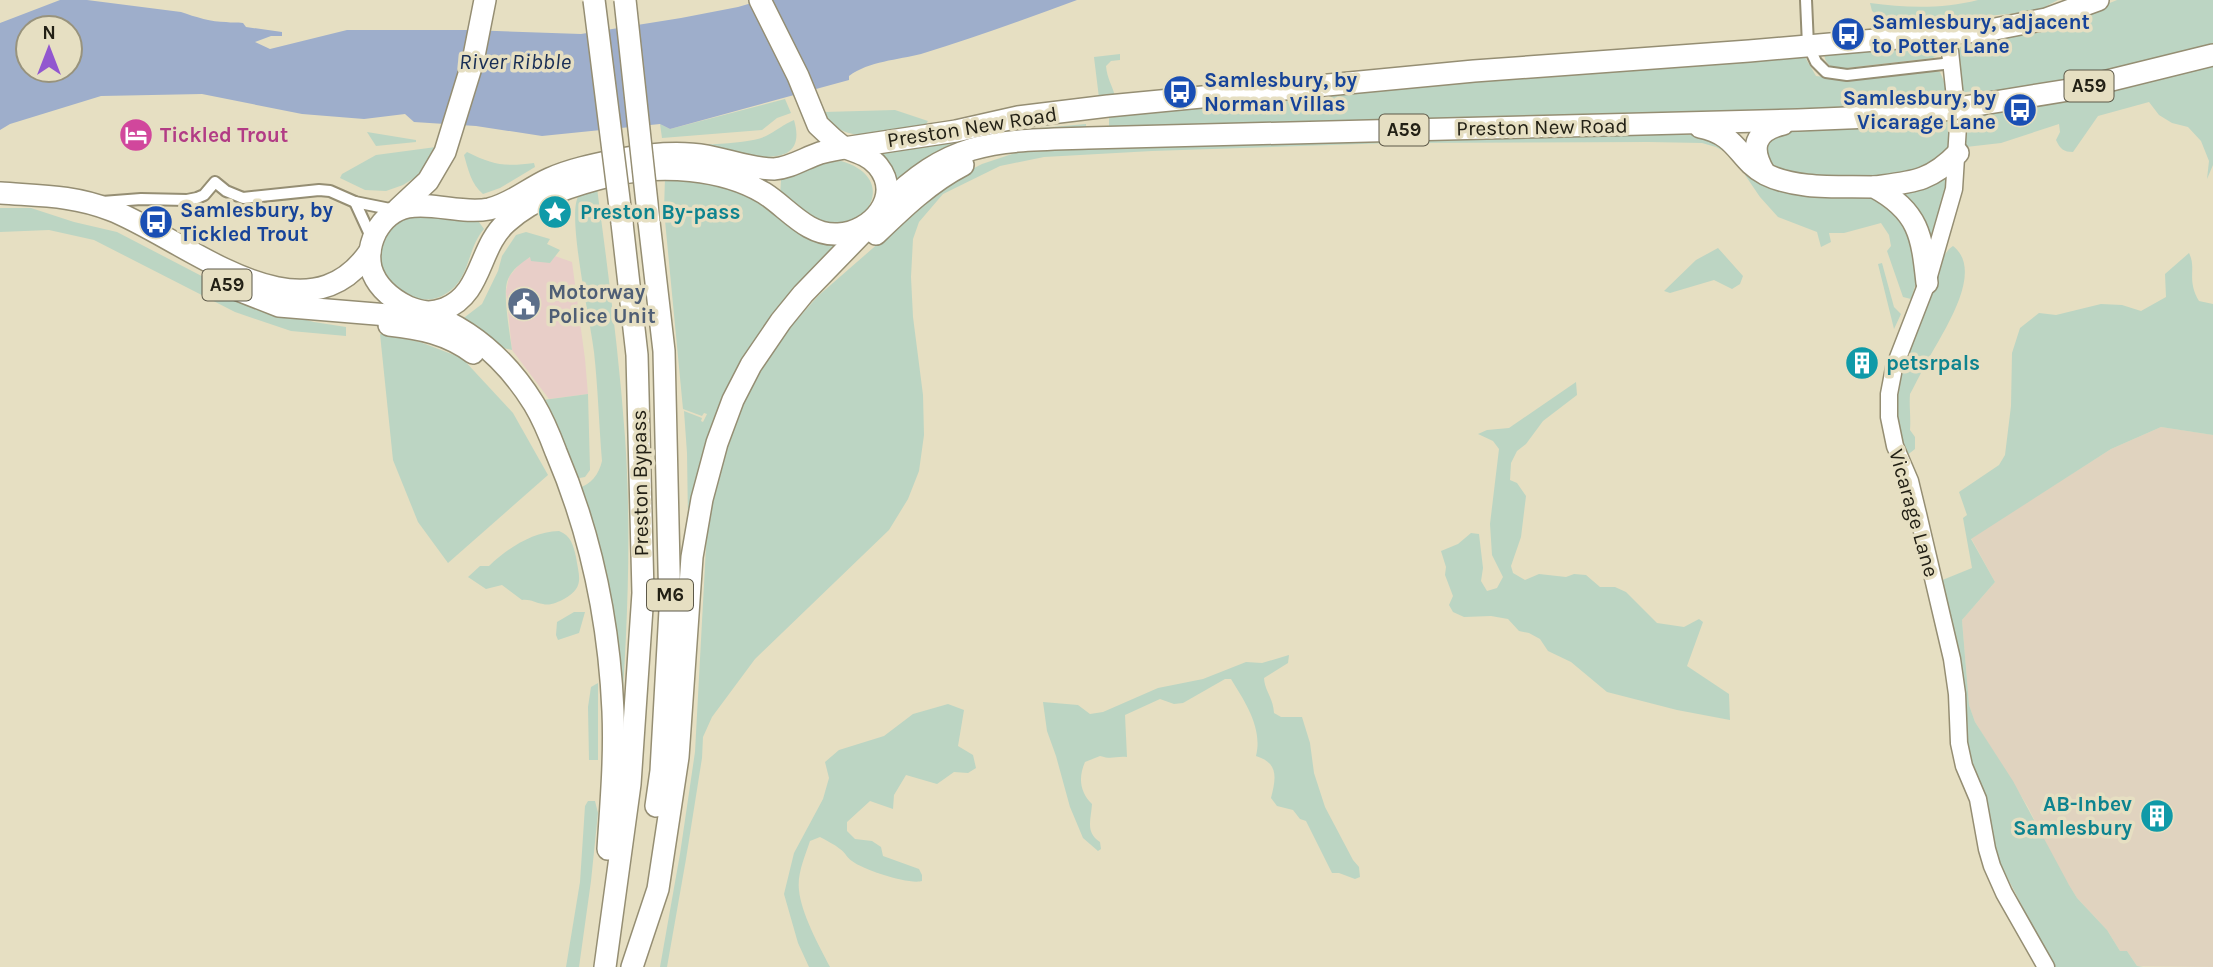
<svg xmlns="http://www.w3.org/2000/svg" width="2213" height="967" viewBox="0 0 2213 967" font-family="Karla,sans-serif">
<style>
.commercial{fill:#e8cec8}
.industrial{fill:#e0d3bf}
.green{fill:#bcd5c3}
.water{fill:#9eaecb;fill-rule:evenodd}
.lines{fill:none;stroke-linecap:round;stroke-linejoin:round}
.street-casing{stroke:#958e73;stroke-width:14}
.secondary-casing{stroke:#958e73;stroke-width:19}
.highway-casing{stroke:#958e73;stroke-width:24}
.street{stroke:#fff;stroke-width:10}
.secondary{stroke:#fff;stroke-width:16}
.highway{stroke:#fff;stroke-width:21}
.highway-bridge-casing{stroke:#958e73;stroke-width:24;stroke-linecap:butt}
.highway-bridge{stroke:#fff;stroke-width:21}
.labels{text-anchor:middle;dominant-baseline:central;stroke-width:7;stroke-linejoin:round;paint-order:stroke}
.shield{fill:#e6dfc2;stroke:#5d5949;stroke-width:2}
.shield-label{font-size:19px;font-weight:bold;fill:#222015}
.transit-label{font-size:21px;font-weight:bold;fill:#164399;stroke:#e6dfc2;text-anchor:start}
.street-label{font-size:21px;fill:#222015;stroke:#e6dfc2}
.hotel-label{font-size:21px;font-weight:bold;fill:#b23c85;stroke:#e6dfc2;text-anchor:start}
.culture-label{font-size:21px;font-weight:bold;fill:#0d838f;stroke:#e6dfc2;text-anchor:start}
.service-label{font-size:21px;font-weight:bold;fill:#4e5e75;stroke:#e6dfc2;text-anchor:start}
.water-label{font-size:23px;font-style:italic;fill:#192e55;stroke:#e6dfc2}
</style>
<rect width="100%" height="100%" fill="#e6dfc2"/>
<path class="commercial" d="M555,256L572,262L585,359L588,394L549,399L512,350L506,291L509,277L521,262L531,257L550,263Z"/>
<path class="industrial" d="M2161,427L2213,435V967L2137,966L2127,951H2120L2107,930L2077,898L2058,868L2028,807L1975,722L1969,705L1962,620L1995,582L1971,538L2111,449Z"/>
<g class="green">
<path d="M1978,0H2058L2037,11L1880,27L1878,16L1872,11L1870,3C1906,8 1943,9 1978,0Z"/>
<path d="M2117,0H2213V49L1983,98L1982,90L1958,93L1957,49L1969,41L2076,17Z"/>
<path d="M1934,47L1939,50L1940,54L1933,58L1838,69C1829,67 1825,62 1824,54Z"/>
<path d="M1802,52L1816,76L1849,80L1931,70L1940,72L1946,86L1945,93L1933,95V105L1874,110L1109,129V114Z"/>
<path d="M1120,54V60L1111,61L1106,66C1107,78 1112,85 1115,96L1099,98L1094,57Z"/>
<path d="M2213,62V165L2207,179L2209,161L2201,141L2188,127L2172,123L2159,115L2149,102L2098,116L2073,152C2064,152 2060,149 2056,140L2060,132L2059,124L2001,143L1966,147L1963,117L1993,112H2019L2050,99L2120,88L2159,79Z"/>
<path d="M785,99L791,113L777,118L762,130L662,138L660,124L670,129Z"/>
<path d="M895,110L928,121L924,127C892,132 842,149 824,112Z"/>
<path d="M794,120C811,178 735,151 705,148C691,147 676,147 661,146C684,145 748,145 766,136C776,131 784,124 794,120Z"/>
<path d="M1948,120L1949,145L1941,161L1887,180L1801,178L1768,164L1764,140L1779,131Z"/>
<path d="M1086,124V128L1038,130L894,187L872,151L956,142L1019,130Z"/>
<path d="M367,132L416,140V142L376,146Z"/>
<path d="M1652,134L1706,135L1718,138L1727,153L1716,147L1702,143L1649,142L1392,143L1152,151L1044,157L1000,166L943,194L919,222L913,239L911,277L913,317L923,395L924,435L919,471L908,499L889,530L755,659L712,717L703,737L702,758L686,859L667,967H660L680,854L695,752L707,528L726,444L738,410L757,369L794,323L818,296L951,180L982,164L1015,153L1047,147Z"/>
<path d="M436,147L419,175L403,185L386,191L365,190L340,178L342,174L376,155Z"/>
<path d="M467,152C493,165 505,167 534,163L535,167L500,188L483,194C471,184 468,169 464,155Z"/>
<path d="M841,161C901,178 866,236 822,223C810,219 791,204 780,196L781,180L824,163Z"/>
<path d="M1749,172L1883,193L1911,224L1920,270L1911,299L1903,297L1887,251L1891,246L1889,235L1881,223L1844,233H1829L1831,242L1821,247L1817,232L1778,217L1760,197L1745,175Z"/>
<path d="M1950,175L1930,251L1893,190Z"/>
<path d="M665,178L725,184L841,240L793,290L765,326L738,365L718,409L688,520L687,453L684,411L702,418L701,421L703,422L707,414L704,413L702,416L683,409L664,210Z"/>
<path d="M597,188C608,271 619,354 625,437C632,536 627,637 620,736L578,488C591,485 599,474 602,461C599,425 598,388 594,352C591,323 567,218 578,197C582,190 590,190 597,188Z"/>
<path d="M0,208H31L74,222L117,232L242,297L284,314L314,322L346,327V336L291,331L235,312L94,240L49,230L0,232Z"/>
<path d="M415,214L476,218L484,229C468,247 470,275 451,290C407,328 338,243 415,214Z"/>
<path d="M526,232L550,239L547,244L560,250L550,263L531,261L530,257C521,263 510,271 507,282C503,296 510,334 512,350L503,348L479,329L461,320L482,304L498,271L502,256L516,235Z"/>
<path d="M1953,246C1989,274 1933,345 1920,375C1916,382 1914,387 1910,394C1909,406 1911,417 1910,430L1915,437V449L1906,456C1887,412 1900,371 1916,328C1924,306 1932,283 1940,261L1949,249Z"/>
<path d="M1718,248L1743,276L1740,284L1732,289L1714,280L1670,293L1664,291L1696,260Z"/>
<path d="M2189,253C2197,269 2186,279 2199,301L2213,304V435L2161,427L2111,449L1971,539L1995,582L1962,620L1969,705L1975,722L2013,781L2069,885L2077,898L2107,930L2120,951H2127L2137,966L2143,967H2054L1995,854L1971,768L1940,581L1972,568L1963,518L1967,515L1959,492L1999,465L2005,455L2011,406L2012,353L2020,328L2039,313L2056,315L2101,304L2122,305L2141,311L2166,297L2165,274Z"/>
<path d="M1882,263L1894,307L1901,314L1894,329L1878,264Z"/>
<path d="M380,334L420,342L462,358L513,413L548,475L448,563L418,522L393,460Z"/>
<path d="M1576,382L1577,395L1543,421L1526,444L1517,451L1511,463L1510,480L1517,483L1526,496L1521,537L1511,566L1513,573L1525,580L1539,574L1566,577L1574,574L1586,575L1600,587H1615L1626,592L1657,623L1684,627L1699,619L1703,622L1687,666L1729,694L1730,720L1677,710L1607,692L1571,662L1548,651L1540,639L1529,633L1519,631L1508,619L1491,616L1464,617L1453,612L1449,605L1453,596L1445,575L1446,567L1441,551L1458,544L1471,533L1479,534L1483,568L1481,581L1487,591L1497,588L1503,577L1492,555L1490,524L1499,449L1493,441L1478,434L1487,430L1509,428Z"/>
<path d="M588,394L590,470L585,477L574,479L543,400Z"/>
<path d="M559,531C571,536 573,544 576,557C579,577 585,587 564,599C558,602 550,606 543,604C535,603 531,599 522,600L502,585L486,589L468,577L480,566H489C508,548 532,532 559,531Z"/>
<path d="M574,612H585L579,633L558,640L556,635L557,622Z"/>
<path d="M1289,655L1288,663L1264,678C1265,692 1273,697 1274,713L1281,717H1302L1310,743L1314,773L1325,807L1353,860L1359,867L1360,877L1355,879L1339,873H1332L1306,821L1300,819L1293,810L1277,806L1271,798C1276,778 1279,763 1256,756C1263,728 1245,702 1231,679H1225L1183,703L1174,704L1160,699L1125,715L1127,757C1114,756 1113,760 1100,756L1085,762C1078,778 1080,792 1092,804C1091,820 1085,832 1100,842L1101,849L1098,851L1083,838L1070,807L1056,756L1047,731L1043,702L1078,705L1090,714L1103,712L1158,688L1203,679L1246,662L1262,663Z"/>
<path d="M598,683V760H589L588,707L591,687Z"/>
<path d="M948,704L964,710L958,746L973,755L976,768L968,773L954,772L937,784L906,775L894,795L893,809L870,801L847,822V831L855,839L872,841L881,847L883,856L919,869L922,875V881C910,885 863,870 852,861C847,858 845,852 840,849C834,844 827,841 820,837L810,841C805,856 797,874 799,890C801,913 819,946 830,967H809L798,943L784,894L794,853L823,799L829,778L825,762L839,750L884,736L913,714Z"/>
<path d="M588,801H595L598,813L591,881L579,967H566L580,882L585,806Z"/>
</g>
<path class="water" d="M60,0H87L181,12C195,17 212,22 226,22C232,23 237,22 243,23L246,27L282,32V36H271L255,42L270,49L347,30H469L581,34L681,18L738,7L762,0H1077C1025,19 974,38 921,54C898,60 869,61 849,76V80L670,129L660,124L542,136L476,126L414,122L405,114L364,119L302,114L202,94L101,96L10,124L0,130V23ZM28,28H70V70H28Z"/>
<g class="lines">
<g class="street-casing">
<g id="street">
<path d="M1806,0L1808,45L1816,62L1826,72L1847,75L1952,63"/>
<path d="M102,202L141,199L187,200L197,198L204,195L215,182L226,191L243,198L319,190L330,191L355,202L395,210"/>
<path d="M355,202L372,239"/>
</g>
</g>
<g class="secondary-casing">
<path id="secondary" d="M1950,51L1958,126L1954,189L1927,283L1894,368L1889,394V417L1895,446L1910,481L1918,514L1952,659L1957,694L1959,743L1964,766L1978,799L1987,849L1992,866L2004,893L2046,967"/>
</g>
<g class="highway-casing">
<g id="highway">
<path d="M760,0L798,76L818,125L833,139L844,148"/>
<path d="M1964,107L2075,89L2213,55"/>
<path d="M1700,127C1739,135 1737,159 1765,174C1797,190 1839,186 1874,187C1919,211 1922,236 1927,283"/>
<path d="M846,148C857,152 870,156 878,166C903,197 871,233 838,234C807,236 788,208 764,193C722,168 661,164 613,175C576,184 536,196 507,222C478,247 483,294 444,309C429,314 422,312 408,307C392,299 376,286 371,268C368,255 370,244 376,232C402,185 449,217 489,209C511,204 529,188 549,179C571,169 597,164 621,159C649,154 679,151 707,156C729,160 751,169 774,169C790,168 805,158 820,153C828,151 836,149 844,148L956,131L1018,117L1108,106L1474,71L1749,51L1990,30L2046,19L2098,0"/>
<path d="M1764,172C1750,148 1754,131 1783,124"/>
<path d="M1874,187C1912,182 1930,182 1958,153"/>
<path d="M0,193C40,196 73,195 111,210C184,238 304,348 370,251"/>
<path d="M884,207C951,138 998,141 1088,138L1798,120L1871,117L1943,110"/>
<path d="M398,209L428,181L445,152L473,61L485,0"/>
<path d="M649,222L664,351L670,610L661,771L656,806"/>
<path d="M876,234C903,208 930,182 963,165"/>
<path d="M233,288L279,306L388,315L418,313"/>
<path d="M427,313C473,330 508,362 534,404C543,419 550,436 556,452C591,534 609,622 613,711C615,757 611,803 608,849"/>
<path d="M389,325C419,328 448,334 473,353"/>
<path d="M605,967L630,784L643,593L637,355L622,223"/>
<path d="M632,967L658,889L678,757L692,557L702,499L717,443L733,400L751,365L781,321L803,294L868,227"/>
</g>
</g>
<use href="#street" class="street"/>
<use href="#secondary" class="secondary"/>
<use href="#highway" class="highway"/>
<g class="highway-bridge-casing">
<g id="highway-bridge">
<path d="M594,0L622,223"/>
<path d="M625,0L649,222"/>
<path d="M1943,110L1964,107"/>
</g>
</g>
<use href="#highway-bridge" class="highway-bridge"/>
</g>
<defs>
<g id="bus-disc" transform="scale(1.75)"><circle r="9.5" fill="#1a4fb4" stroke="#e6dfc2"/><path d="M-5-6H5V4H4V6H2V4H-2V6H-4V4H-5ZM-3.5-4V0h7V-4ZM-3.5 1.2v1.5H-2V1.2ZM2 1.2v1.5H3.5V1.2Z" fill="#fff"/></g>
<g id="hotel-disc" transform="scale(1.75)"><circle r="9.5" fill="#d1479c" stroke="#e6dfc2"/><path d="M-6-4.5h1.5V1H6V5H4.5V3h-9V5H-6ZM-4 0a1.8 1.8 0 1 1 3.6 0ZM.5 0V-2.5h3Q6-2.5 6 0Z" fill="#fff"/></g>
<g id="sight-disc" transform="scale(1.75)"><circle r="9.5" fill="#0f9aa8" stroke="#e6dfc2"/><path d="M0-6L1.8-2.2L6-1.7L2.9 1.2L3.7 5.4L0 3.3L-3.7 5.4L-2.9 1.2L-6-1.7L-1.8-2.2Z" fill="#fff"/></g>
<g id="civic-disc" transform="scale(1.75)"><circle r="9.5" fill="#5c6f8a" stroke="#e6dfc2"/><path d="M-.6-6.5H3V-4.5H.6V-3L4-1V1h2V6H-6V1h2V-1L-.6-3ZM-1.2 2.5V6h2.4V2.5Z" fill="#fff"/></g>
<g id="building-disc" transform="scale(1.75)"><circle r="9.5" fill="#0f9aa8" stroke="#e6dfc2"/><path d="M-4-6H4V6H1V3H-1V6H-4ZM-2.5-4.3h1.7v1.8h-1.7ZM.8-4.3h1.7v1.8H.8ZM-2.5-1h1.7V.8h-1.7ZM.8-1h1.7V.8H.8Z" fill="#fff"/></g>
</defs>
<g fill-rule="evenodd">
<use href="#bus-disc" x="1848" y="34"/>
<use href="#bus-disc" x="1180" y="92"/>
<use href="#bus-disc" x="2020" y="110"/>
<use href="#hotel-disc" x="136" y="135"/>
<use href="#sight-disc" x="555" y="212"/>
<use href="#bus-disc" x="156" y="222"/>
<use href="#civic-disc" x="524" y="304"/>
<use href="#building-disc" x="1862" y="363"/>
<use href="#building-disc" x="2157" y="816"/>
</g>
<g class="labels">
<g class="shield">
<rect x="2064.5" y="70.5" width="49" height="31" rx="5"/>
<rect x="1379.5" y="114.5" width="49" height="31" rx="5"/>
<rect x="202.5" y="269.5" width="49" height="31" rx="5"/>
<rect x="647" y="579.5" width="46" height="31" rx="5"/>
</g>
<g class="shield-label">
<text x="2089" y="86">A59</text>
<text x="1404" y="130">A59</text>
<text x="227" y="285">A59</text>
<text x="670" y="595">M6</text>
</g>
<g class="transit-label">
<text x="1872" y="22">Samlesbury, adjacent<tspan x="1872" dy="24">to Potter Lane</tspan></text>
<text x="1204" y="80">Samlesbury, by<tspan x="1204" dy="24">Norman Villas</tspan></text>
<text x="1996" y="98" text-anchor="end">Samlesbury, by<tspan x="1996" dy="24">Vicarage Lane</tspan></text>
<text x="180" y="210">Samlesbury, by<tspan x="180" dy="24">Tickled Trout</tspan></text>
</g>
<g class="street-label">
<text transform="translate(972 127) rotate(-9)">Preston New Road</text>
<text transform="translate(1542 127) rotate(-1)">Preston New Road</text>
<text transform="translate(640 483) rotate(-91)">Preston Bypass</text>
<text transform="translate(1914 513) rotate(74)">Vicarage Lane</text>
</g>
<g class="hotel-label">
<text x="160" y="135">Tickled Trout</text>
</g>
<g class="culture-label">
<text x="580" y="212">Preston By-pass</text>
<text x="1886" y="363">petsrpals</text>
<text x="2132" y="804" text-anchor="end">AB-Inbev<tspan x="2132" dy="24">Samlesbury</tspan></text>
</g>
<g class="service-label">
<text x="548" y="292">Motorway<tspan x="548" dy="24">Police Unit</tspan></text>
</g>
<g class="water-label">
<text x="515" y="61">River Ribble</text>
</g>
</g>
<g transform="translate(49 49)"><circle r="33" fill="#e6dfc2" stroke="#98937d" stroke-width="2"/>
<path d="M0-5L12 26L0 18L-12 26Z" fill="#9257cf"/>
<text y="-10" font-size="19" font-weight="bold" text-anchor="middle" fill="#222015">N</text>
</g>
</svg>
